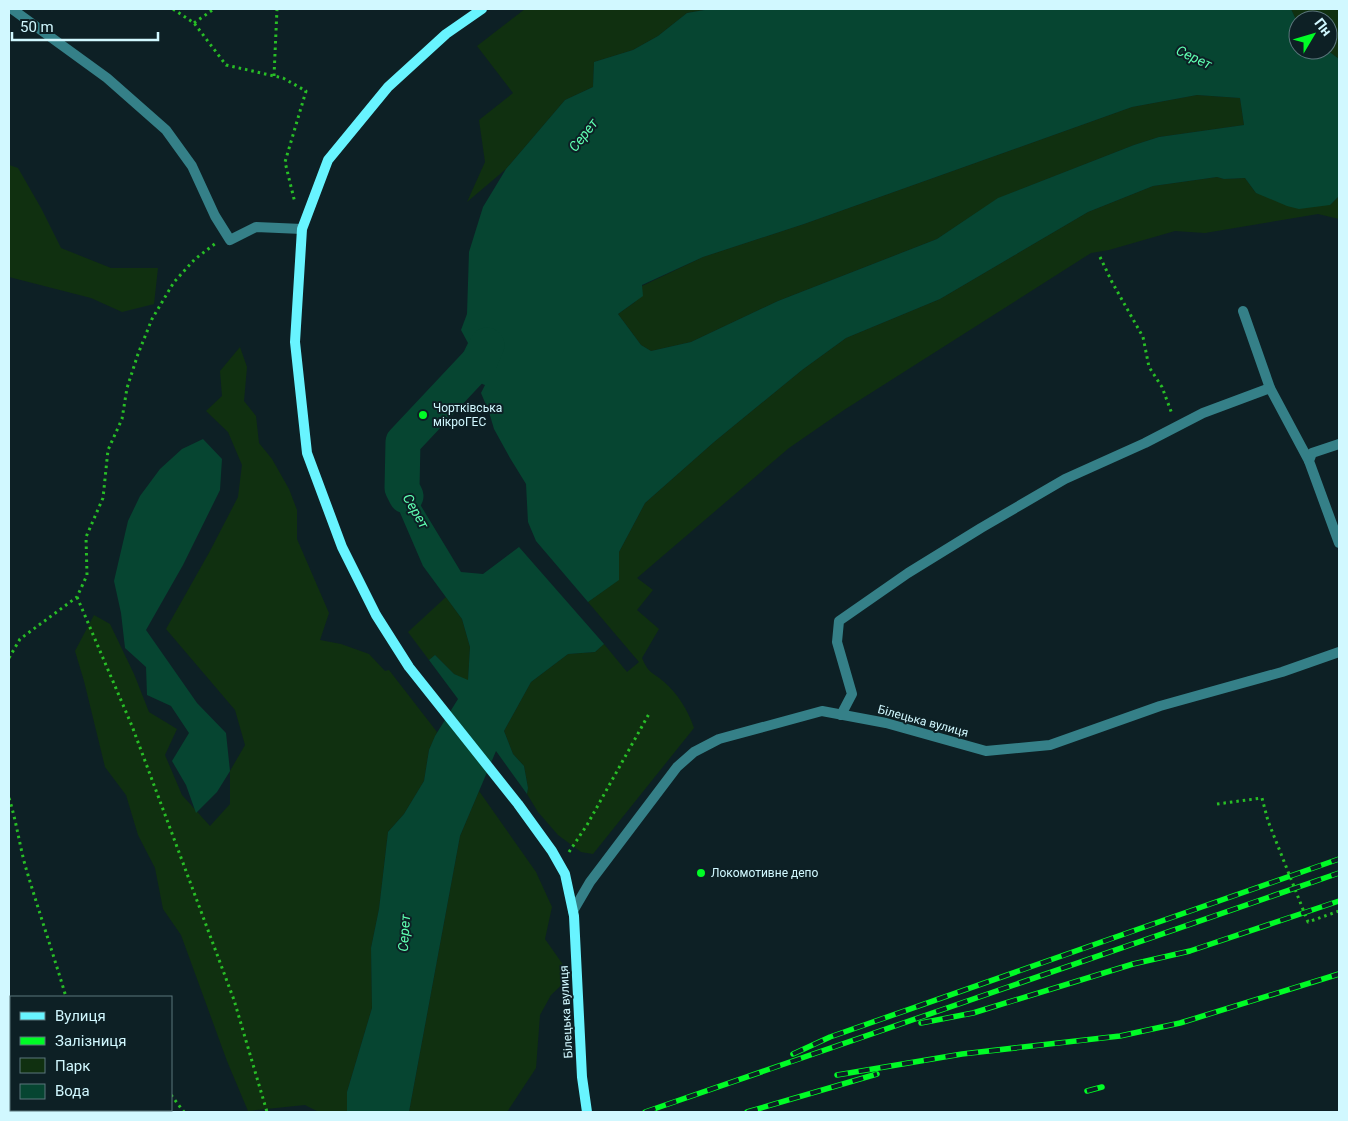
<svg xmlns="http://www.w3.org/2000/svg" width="1348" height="1121" viewBox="0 0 1348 1121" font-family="Roboto,sans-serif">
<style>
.green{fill:#103010}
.water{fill:#064531;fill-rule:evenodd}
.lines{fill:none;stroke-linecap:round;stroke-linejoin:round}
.river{stroke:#064531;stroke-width:35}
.path{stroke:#28be26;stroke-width:3;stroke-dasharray:2.5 4;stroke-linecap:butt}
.lane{stroke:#358088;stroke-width:10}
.street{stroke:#358088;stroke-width:10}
.secondary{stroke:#68f4ff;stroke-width:10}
.rail-casing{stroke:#00fc26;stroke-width:5.5}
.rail{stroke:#0d2025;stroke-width:4;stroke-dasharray:11;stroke-linecap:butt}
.poi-dot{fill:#00fc26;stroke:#0d2025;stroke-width:2}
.labels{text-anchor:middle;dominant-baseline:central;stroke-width:4;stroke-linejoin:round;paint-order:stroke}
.poi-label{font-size:12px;fill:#d1f8ff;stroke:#0d2025;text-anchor:start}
.street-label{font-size:12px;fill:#d1f8ff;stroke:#0d2025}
.water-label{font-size:14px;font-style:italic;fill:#5fffb1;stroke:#0d2025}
</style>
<rect width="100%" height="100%" fill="#0d2025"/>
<g class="green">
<path d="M525,9H710L687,13L658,36L633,50L594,62L593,87L565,100L506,169L467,202L485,162L479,120L513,93L477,46Z"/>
<path d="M1291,9H1339V59L1327,50L1328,20H1298V24Z"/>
<path d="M1197,95L1240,98L1244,125L1159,137L1134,145L999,198L937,239L778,301L691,342L651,351L641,345L618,314L635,302L642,286L703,257L804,224L1132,107Z"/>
<path d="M9,165L18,168L41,208L61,248L111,268H158L154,304L122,312L91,298L9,277Z"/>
<path d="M1217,177L1224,179L1245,178L1256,193L1330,205L1339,196V219L1318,214L1205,233L1175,231L1109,250L1091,253L844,410L789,448L637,578L653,590L637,610L659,629L642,658C649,674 651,671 663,681C678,694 688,710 694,728L593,854L581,852L558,835L538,812L527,794L528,788L524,766L513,754L504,731L531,682L568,654L595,652L604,644L627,672L639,662L588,602L618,580L619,552L645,503L714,442L802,370L846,338L940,299L1088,212L1153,186Z"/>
<path d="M240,347L247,367L244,401L256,416L259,443L272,459L289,489L297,510V539L329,613L320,640L341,644L369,654L385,671L389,670L437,732L429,750L424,781L404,814L388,832L379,909L371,948L372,1008L347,1092V1112H319L305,1105L248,1111L227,1061L181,935L163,909L155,868L138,835L126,795L105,767L84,681L75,651L94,615L110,624L134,674L149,712L177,729L165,755L182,795L210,826L230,804V771L245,745L235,710L166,629L210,551L238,497L242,465L228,432L206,411L222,396L220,371Z"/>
<path d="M446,597L462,619L470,647L468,681L454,674L435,655L429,660L408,632Z"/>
<path d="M479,791L536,872L552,907L545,939L571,976L551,995L540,1015L536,1068L507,1112H409L460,836Z"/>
</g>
<g class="water">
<path d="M710,9H1291L1298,24V50H1327L1339,59V196L1330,205L1299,209L1287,206L1256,193L1245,178L1224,179L1217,177L1153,186L1088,212L940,299L846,338L802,370L714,442L645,503L619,552V580L588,602L536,541L528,522L526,484L510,458L494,429L489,412L481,393L485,385L477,382L462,388L452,376L468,343L461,330L467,314L469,252L483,207L506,169L565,100L593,87L594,62L633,50L658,36L687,13ZM1197,95L1240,98L1244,125L1159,137L1134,145L998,198L937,239L778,301L691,342L651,351L641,345L618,314L643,296L642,285L703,257L804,224L1132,107Z"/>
<path d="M203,439L222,459L220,490L183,565L146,630L197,703L226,733L230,771L217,792L196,813L186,785L172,761L189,733L171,706L147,695L146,667L125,648L121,613L114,581L128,521L140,496L160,469L182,449Z"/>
<path d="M395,440L408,454L415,496L461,572L483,574L519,547L604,644L595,652L568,654L531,682L504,731L513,754L524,766L528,788L527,794L496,751L460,836L409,1112H347V1092L372,1008L371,948L379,909L388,832L404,814L424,781L429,750L435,736L458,699L429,660L435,655L454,674L468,680L470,647L462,619L423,566L395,501L386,458L388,447Z"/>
</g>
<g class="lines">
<path class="river" d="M406,496L402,488L403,442L481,359L487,345"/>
<g class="path">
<path d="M173,9L194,23L226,65L283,78L306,91L285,162L295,203"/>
<path d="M194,23L214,9"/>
<path d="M274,76L277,9"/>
<path d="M1100,257L1112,282L1143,337L1149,367L1162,387L1172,414"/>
<path d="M77,597L132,726L234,1000L267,1112"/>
<path d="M9,658L20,639L77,597L87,575L86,537L103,498L108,450L122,419L127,388L138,354L152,319L174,282L195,259L216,243"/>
<path d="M9,798C16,820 19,842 25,865C38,909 53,953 66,997"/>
<path d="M1217,804L1262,798L1268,821L1308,922L1339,911"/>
<path d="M569,852L587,825L650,712"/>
<path d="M171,1095L184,1112"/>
</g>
<g class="lane">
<path d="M1243,311L1270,388L1309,461"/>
<path d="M841,715L852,694L837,642L839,621L908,573L981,528L1065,479L1145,443L1203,413L1270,388"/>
</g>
<g class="street">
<path d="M12,9L107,78L166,130L192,166L215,216L230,240L256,227L302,229"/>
<path d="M1339,444L1312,453L1309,461L1339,543"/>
<path d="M573,911L590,882L677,767L694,752L719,739L822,711L886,723L986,751L1050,745L1160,706L1282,672L1339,652"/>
</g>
<path class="secondary" d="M482,9L446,34L388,87L328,160L302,229L295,342L307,453L342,547L376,615L409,667L518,804L552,851L565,874L574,916L582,1077L587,1112"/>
<g class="rail-casing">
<g id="rail">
<path d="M921,1023L973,1013L1133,964L1190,951L1339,901"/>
<path d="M793,1054L830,1037L1339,859"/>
<path d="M837,1075L962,1054L1120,1036L1180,1023L1339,974"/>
<path d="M1087,1091L1102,1087"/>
<path d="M645,1112L1339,873"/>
<path d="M747,1112L877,1074"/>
</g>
</g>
<use href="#rail" class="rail"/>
</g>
<g class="poi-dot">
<circle cx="423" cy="415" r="5"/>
<circle cx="701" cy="873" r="5"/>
</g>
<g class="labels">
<g class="poi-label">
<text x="433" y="408">Чортківська<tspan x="433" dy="14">мікроГЕС</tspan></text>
<text x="711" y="873">Локомотивне депо</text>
</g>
<g class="street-label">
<text transform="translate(923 721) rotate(15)">Білецька вулиця</text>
<text transform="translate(566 1012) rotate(-93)">Білецька вулиця</text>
</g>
<g class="water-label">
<text transform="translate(1194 57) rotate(25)">Серет</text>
<text transform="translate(583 135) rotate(-52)">Серет</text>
<text transform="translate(416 511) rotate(60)">Серет</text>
<text transform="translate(404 933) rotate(-86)">Серет</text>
</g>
</g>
<rect width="1348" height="1121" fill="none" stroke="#d1f8ff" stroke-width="20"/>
<rect x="10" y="996" width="162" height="115" fill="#0d2025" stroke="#5b767c"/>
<rect x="20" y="1012" width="25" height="8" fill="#68f4ff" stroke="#5b767c"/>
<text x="55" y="1021" font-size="15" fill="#d1f8ff">Вулиця</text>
<rect x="20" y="1037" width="25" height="8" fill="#00fc26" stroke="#5b767c"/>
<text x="55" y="1046" font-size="15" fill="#d1f8ff">Залізниця</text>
<rect x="20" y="1058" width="25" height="15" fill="#103010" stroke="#5b767c"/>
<text x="55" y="1071" font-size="15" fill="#d1f8ff">Парк</text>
<rect x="20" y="1084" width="25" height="15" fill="#064531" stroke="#5b767c"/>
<text x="55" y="1096" font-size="15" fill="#d1f8ff">Вода</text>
<g transform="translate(1313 35) rotate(52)"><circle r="24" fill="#0d2025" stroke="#5b767c"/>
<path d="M0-4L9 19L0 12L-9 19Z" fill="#00fc26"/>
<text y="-8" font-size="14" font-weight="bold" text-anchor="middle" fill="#d1f8ff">Пн</text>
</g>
<path d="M12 32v8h146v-8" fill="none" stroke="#d1f8ff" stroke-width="2.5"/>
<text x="20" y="32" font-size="15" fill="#d1f8ff" stroke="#0d2025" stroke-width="4" paint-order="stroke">50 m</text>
</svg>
